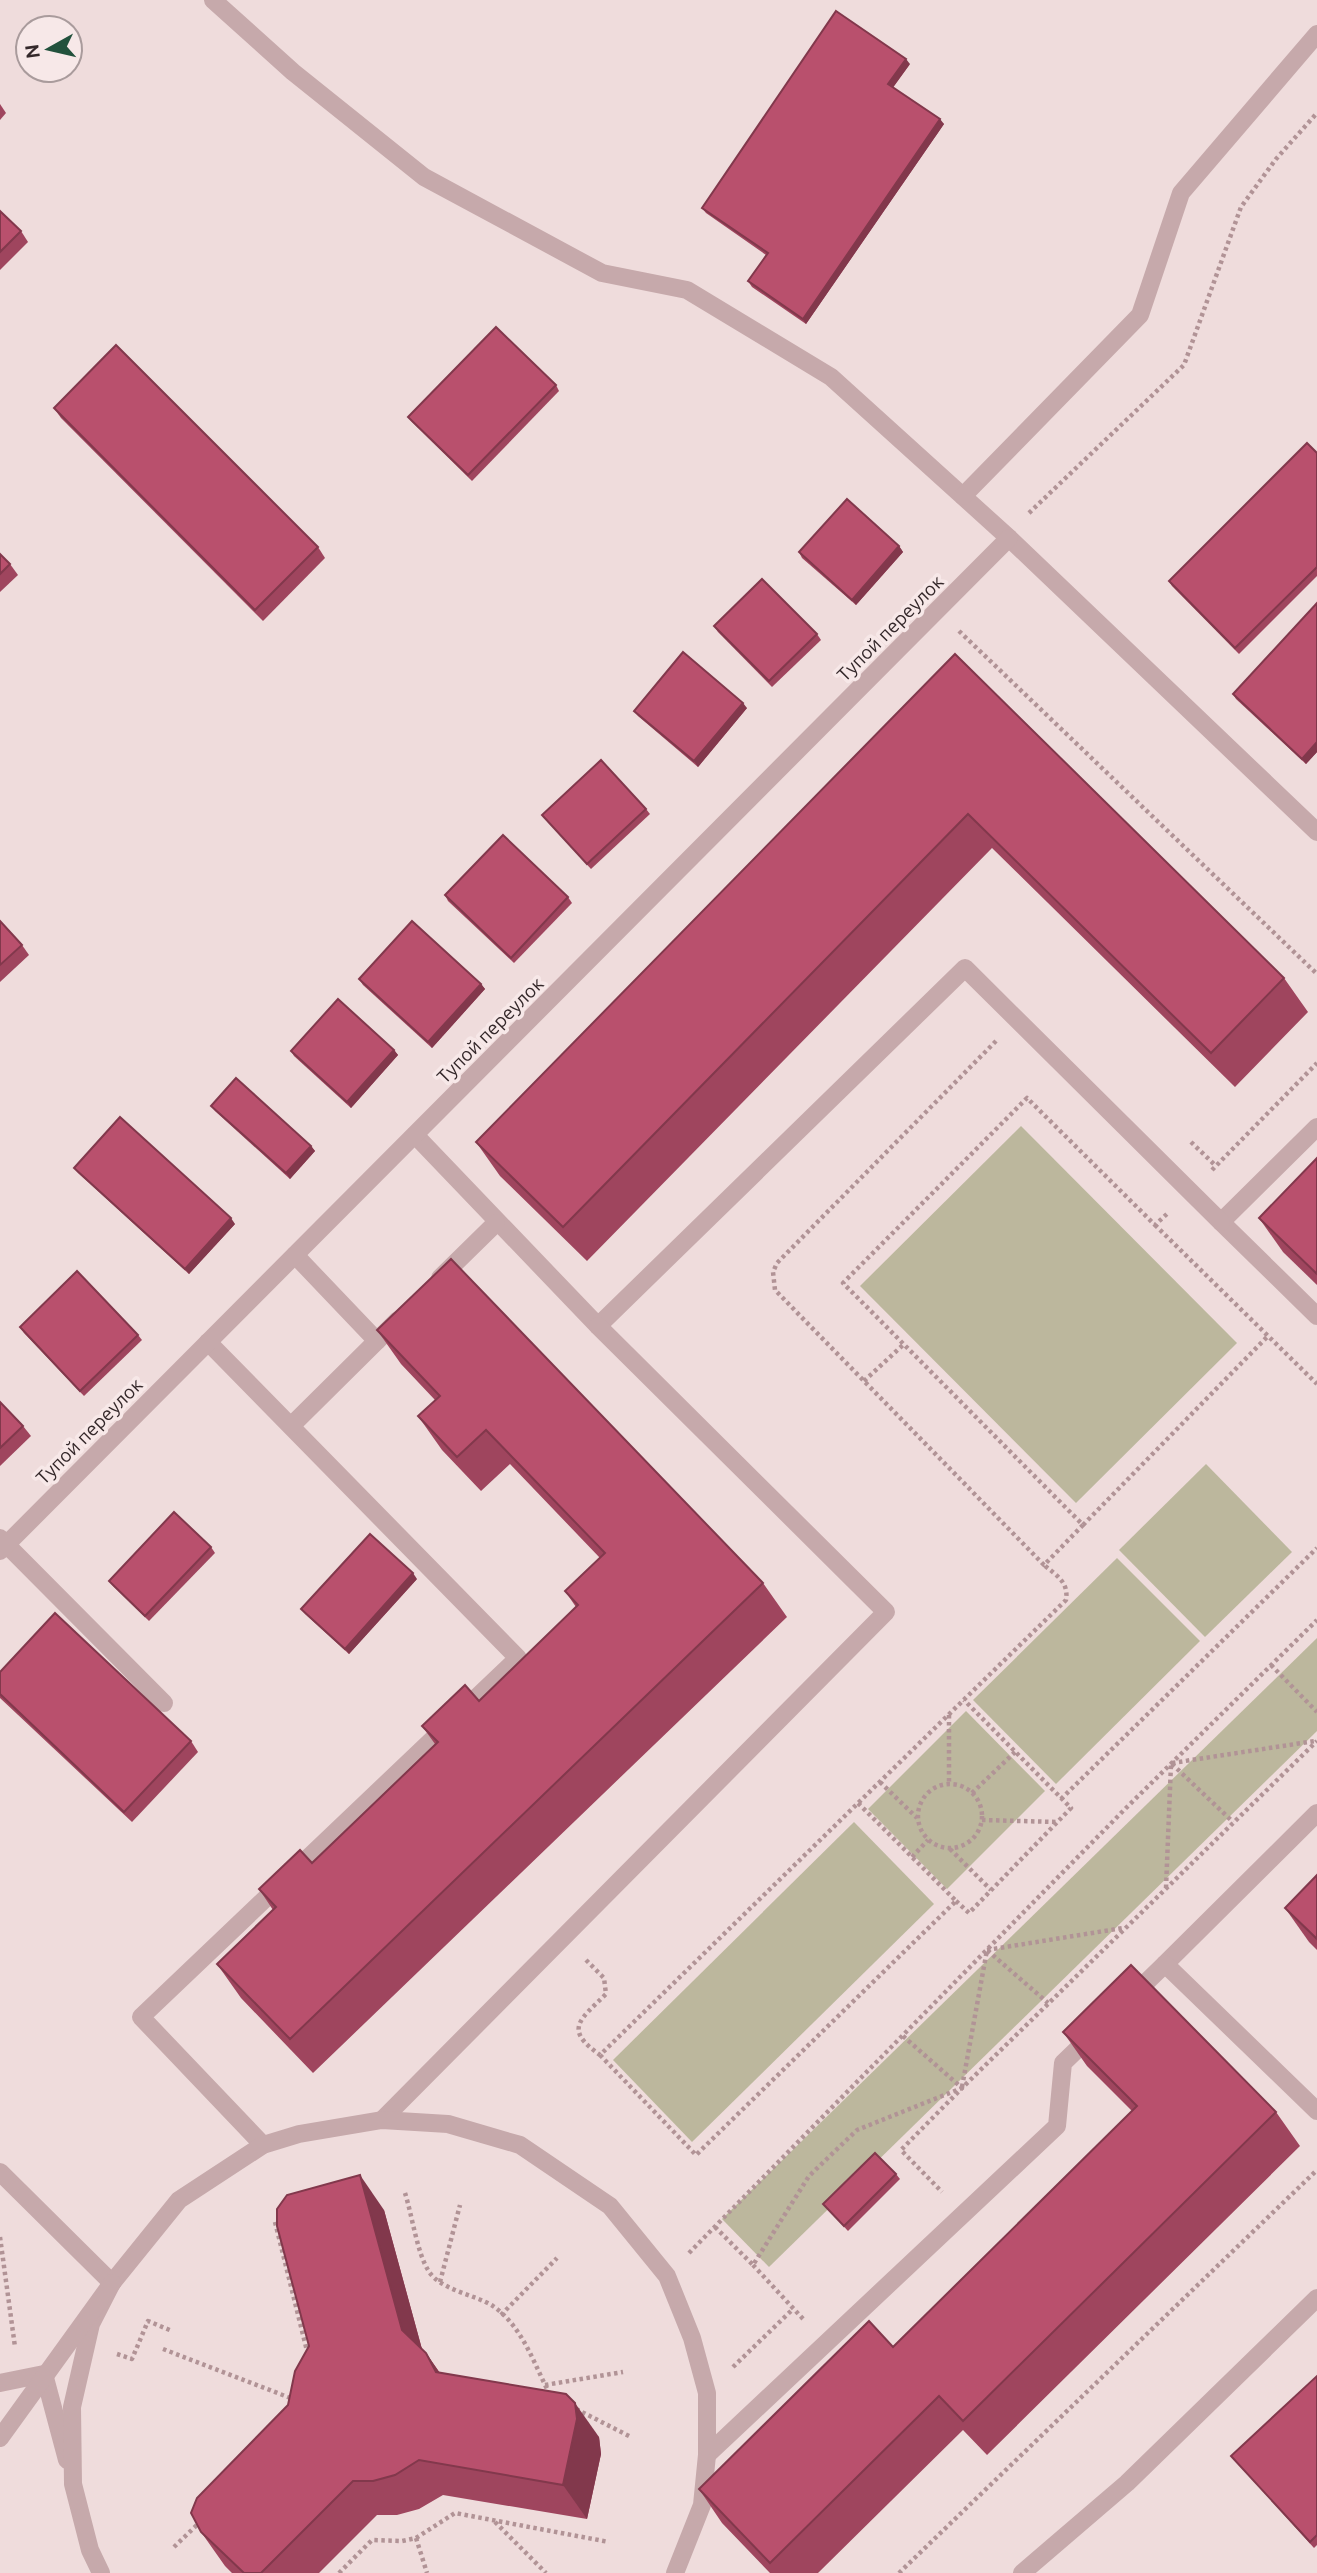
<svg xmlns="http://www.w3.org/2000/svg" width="1317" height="2573" viewBox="0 0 1317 2573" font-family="Ubuntu,sans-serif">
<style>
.green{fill:#bcb79d}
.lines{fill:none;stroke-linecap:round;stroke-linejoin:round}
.path{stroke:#b19396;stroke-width:4.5;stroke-dasharray:3.5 3.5;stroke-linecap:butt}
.lane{stroke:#c6a9ab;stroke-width:18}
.street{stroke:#c6a9ab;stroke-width:18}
.wall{fill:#9f455e}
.shaded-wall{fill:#82384c}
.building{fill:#b9506d;stroke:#82384c;stroke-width:2}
.labels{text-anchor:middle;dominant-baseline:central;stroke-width:7;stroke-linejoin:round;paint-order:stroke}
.street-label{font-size:19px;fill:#34282a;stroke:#f7e8e8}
</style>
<rect width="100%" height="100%" fill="#efdcdc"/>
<g class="green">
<path d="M1021,1126L1237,1343L1076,1503L860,1286Z"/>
<path d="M1206,1464L1292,1552L1205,1637L1119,1550Z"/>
<path d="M1117,1558L1200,1641L1056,1784L973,1700Z"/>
<path d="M1317,1638V1731L769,2267L722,2219Z"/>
<path d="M966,1711L1045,1791L947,1889L868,1809Z"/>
<path d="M854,1822L934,1904L692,2142L613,2060Z"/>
</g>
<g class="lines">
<g class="path">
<path d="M1029,513L1184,365L1241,207L1276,159L1317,113"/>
<path d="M959,631L1317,974"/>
<path d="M996,1041L777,1263L773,1272L775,1290L1044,1565L1083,1525L843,1283L1027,1098L1155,1225L1168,1213"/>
<path d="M1191,1142L1216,1166"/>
<path d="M1212,1170L1317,1063"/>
<path d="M1155,1225L1317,1384"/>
<path d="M864,1381L904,1344"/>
<path d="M1083,1525L1268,1336"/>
<path d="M1271,1665L1317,1712"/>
<path d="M949,1715V1784"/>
<path d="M1172,1763L1315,1741"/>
<path d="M1172,1764L1233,1822"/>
<path d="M880,1782L917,1818"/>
<circle cx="950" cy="1816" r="32"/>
<path d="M972,1793L1015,1752"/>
<path d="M1061,1799L1317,1548"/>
<path d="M982,1820L1057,1822"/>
<path d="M950,1849L991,1890"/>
<path d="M912,1857L928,1840"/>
<path d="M1166,1888L1171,1764"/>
<path d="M956,1901L969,1913L1071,1808L964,1700"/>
<path d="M987,1950L1123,1928"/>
<path d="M586,1960L604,1978L606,1994C580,2020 563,2029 600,2055L1066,1600C1069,1582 1056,1575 1044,1565"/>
<path d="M903,2036L962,2088L901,2150L942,2192"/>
<path d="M600,2055L696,2155L956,1901L858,1803"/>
<path d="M962,2087L987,1950L1048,2003"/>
<path d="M405,2193C412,2215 417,2252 428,2270C439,2290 474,2294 493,2306C523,2327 534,2364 550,2395"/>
<path d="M275,2222L308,2355"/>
<path d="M715,2227L753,2265L809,2176L857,2130L962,2088L1317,1741"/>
<path d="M0,2237L15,2347"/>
<path d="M689,2253L1124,1810L1317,1620"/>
<path d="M753,2265L805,2321"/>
<path d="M440,2282L460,2205"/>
<path d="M501,2315L557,2258"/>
<path d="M163,2349L293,2399"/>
<path d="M117,2354L132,2359L148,2321L172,2331"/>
<path d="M733,2367L793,2309"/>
<path d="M545,2385L623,2372"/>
<path d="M576,2409L631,2437"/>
<path d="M495,2522L546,2573"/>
<path d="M416,2538L427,2573"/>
<path d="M174,2547L201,2521"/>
<path d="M339,2573L372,2540L402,2541L416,2538L455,2513L609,2542"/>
<path d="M899,2573L1317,2170"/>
</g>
<g class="lane">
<path d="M1317,1127L1221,1222L1317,1316"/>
<path d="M415,1135L598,1326L965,968L1221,1222"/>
<path d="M295,1255L377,1341"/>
<path d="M440,1278L496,1223"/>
<path d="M208,1342L518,1658L141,2017L263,2145"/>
<path d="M291,1426L398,1320"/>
<path d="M0,1538L164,1703"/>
<path d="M1165,1964L1317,1813"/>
<path d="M1130,1998L1165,1964L1317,2111"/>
<path d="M382,2120L886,1612L598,1326"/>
<path d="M0,2172L112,2283"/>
<path d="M0,2383L44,2374L67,2460"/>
<path d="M707,2455L1057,2126L1063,2063L1092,2035"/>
<path d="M101,2573L90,2550L73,2484L72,2407L91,2324L112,2283L179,2200L263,2145L299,2134L382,2120L448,2124L520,2145L610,2206L667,2276L692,2338L707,2393V2455L702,2505L675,2573"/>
<path d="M1022,2573L1127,2483L1317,2298"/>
</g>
<g class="street">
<path d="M213,0L293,72L424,177L602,273L687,290L831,377L1009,538L1317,832"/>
<path d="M963,496L1140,315L1181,193L1317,34"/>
<path d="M0,1551L1009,538"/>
<path d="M0,2438L112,2283"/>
</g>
</g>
<g class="wall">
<path d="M910,64L893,87L944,124L806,324L752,287L748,281L766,255L706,213L702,208Z"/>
<path d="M0,104L6,113L0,120Z"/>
<path d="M0,211L21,231L28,242L0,270Z"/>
<path d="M556,385L559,391L472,481L412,422L408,417Z"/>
<path d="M54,408L318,547L325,558L263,621L61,418Z"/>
<path d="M1317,453V576L1239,654L1172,586L1169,581Z"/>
<path d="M899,546L903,552L856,605L802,558L799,552Z"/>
<path d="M0,554L10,564L18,575L0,592Z"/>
<path d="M1317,603V752L1306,764L1236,699L1233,694Z"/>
<path d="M714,626L817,634L821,640L772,687L718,632Z"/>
<path d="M955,654L1284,978L1308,1012L1235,1087L992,848L587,1261L500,1176L476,1142Z"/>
<path d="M747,708L698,767L638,716L634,711Z"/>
<path d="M646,809L650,814L591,869L542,815Z"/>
<path d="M445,895L568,897L572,903L514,963L448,901Z"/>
<path d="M0,921L22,945L29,955L0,982Z"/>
<path d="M359,979L481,984L485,989L432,1048L363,985Z"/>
<path d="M394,1050L398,1055L351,1108L294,1056L291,1051Z"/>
<path d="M211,1106L311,1146L315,1151L290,1179L215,1111Z"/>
<path d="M1317,1158V1285L1283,1252L1259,1218Z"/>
<path d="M74,1168L235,1224L189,1274L78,1173Z"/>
<path d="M20,1327L138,1335L142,1340L84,1396L24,1333Z"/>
<path d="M377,1330L763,1583L787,1617L313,2073L241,1998L217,1964L273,1910L259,1889L312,1863L435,1744L422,1726L479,1701L576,1607L565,1591L600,1558L510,1464L481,1491L442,1450L418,1416L435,1400L401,1364Z"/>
<path d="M0,1402L23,1426L31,1436L0,1466Z"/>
<path d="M211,1547L215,1553L149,1621L113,1586L109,1581Z"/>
<path d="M417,1579L349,1654L305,1614L301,1609Z"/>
<path d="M0,1672L191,1741L198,1752L132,1822L0,1698Z"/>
<path d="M1317,1875V1950L1309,1942L1285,1908Z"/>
<path d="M1063,2032L1276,2112L1300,2146L987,2455L963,2430L818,2573H770L722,2523L699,2489L893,2347L1132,2111L1087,2066Z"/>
<path d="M896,2174L900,2179L848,2231L823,2204Z"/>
<path d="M384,2210L422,2349L426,2353L440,2373L599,2437L601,2454L587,2519L443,2495L419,2509L397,2515H377L319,2573H232L225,2566L201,2532L288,2405L309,2346Z"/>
<path d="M1317,2376V2545L1314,2548L1231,2456Z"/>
</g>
<g class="shaded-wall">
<path d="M906,59L910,64L892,89L888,84Z"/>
<path d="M940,119L944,124L806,324L803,319Z"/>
<path d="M899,546L903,552L856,605L852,600Z"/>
<path d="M743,703L747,708L698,767L694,761Z"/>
<path d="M1317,742V752L1306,764L1302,759Z"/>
<path d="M481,984L485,989L432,1048L428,1042Z"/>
<path d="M394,1050L398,1055L351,1108L347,1102Z"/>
<path d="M311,1146L315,1151L290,1179L286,1173Z"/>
<path d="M231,1218L235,1224L189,1274L185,1269Z"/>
<path d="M413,1573L417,1579L349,1654L345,1649Z"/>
<path d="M360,2175L384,2210L426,2364L402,2330Z"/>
<path d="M426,2353L450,2388L436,2372Z"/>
<path d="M575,2403L599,2437L601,2454L587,2519L563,2485Z"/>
</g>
<g class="building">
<path d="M836,11L906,59L888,84L940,119L803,319L748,281L768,253L702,208Z"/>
<path d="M0,211L21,231L0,252Z"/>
<path d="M496,327L556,385L468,475L408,417Z"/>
<path d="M116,345L318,547L255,610L54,408Z"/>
<path d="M1307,443L1317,453V567L1235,648L1169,581Z"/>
<path d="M847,499L899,546L852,600L799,552Z"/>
<path d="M0,554L10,564L0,574Z"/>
<path d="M762,579L817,634L769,681L714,626Z"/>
<path d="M1317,603V742L1302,759L1233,694Z"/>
<path d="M683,652L743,703L694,761L634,711Z"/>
<path d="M955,654L1284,978L1211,1053L968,814L563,1227L476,1142Z"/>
<path d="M601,760L646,809L587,864L542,815Z"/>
<path d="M503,835L568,897L511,958L445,895Z"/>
<path d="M0,921L22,945L0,965Z"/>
<path d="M412,921L481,984L428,1042L359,979Z"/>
<path d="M338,999L394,1050L347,1102L291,1051Z"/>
<path d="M236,1078L311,1146L286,1173L211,1106Z"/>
<path d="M120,1117L231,1218L185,1269L74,1168Z"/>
<path d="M1317,1158V1274L1259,1218Z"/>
<path d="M451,1259L763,1583L290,2039L217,1964L276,1907L259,1889L300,1850L312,1863L438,1742L422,1726L465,1685L479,1701L578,1605L565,1591L605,1553L486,1430L457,1457L418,1416L440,1396L377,1330Z"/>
<path d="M77,1271L138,1335L80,1391L20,1327Z"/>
<path d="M0,1402L23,1426L0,1448Z"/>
<path d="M174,1512L211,1547L145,1616L109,1581Z"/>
<path d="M370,1534L413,1573L345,1649L301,1609Z"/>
<path d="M55,1613L191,1741L124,1812L0,1694V1672Z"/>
<path d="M1317,1875V1939L1285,1908Z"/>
<path d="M1131,1965L1276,2112L963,2421L939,2396L770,2563L699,2489L869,2321L893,2347L1137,2106L1063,2032Z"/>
<path d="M875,2153L896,2174L844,2226L823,2204Z"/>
<path d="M360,2175L402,2330L426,2353L436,2372L566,2394L575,2403L577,2419L563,2485L419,2460L395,2475L373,2481H353L261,2573H244L201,2532L191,2513L197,2498L288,2405L295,2371L309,2346L277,2226V2209L287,2195Z"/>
<path d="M1317,2376V2535L1310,2542L1231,2456Z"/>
</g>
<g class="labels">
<g class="street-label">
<text transform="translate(890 628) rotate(-45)">Тупой переулок</text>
<text transform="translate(490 1030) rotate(-45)">Тупой переулок</text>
<text transform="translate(89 1431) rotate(-45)">Тупой переулок</text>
</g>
</g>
<g transform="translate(49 49) rotate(262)"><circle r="33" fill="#f7e8e8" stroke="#a99b9c" stroke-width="2"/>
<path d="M0-5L12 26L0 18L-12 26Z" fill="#22513c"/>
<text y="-10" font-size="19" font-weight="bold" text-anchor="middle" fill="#34282a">N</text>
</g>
</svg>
